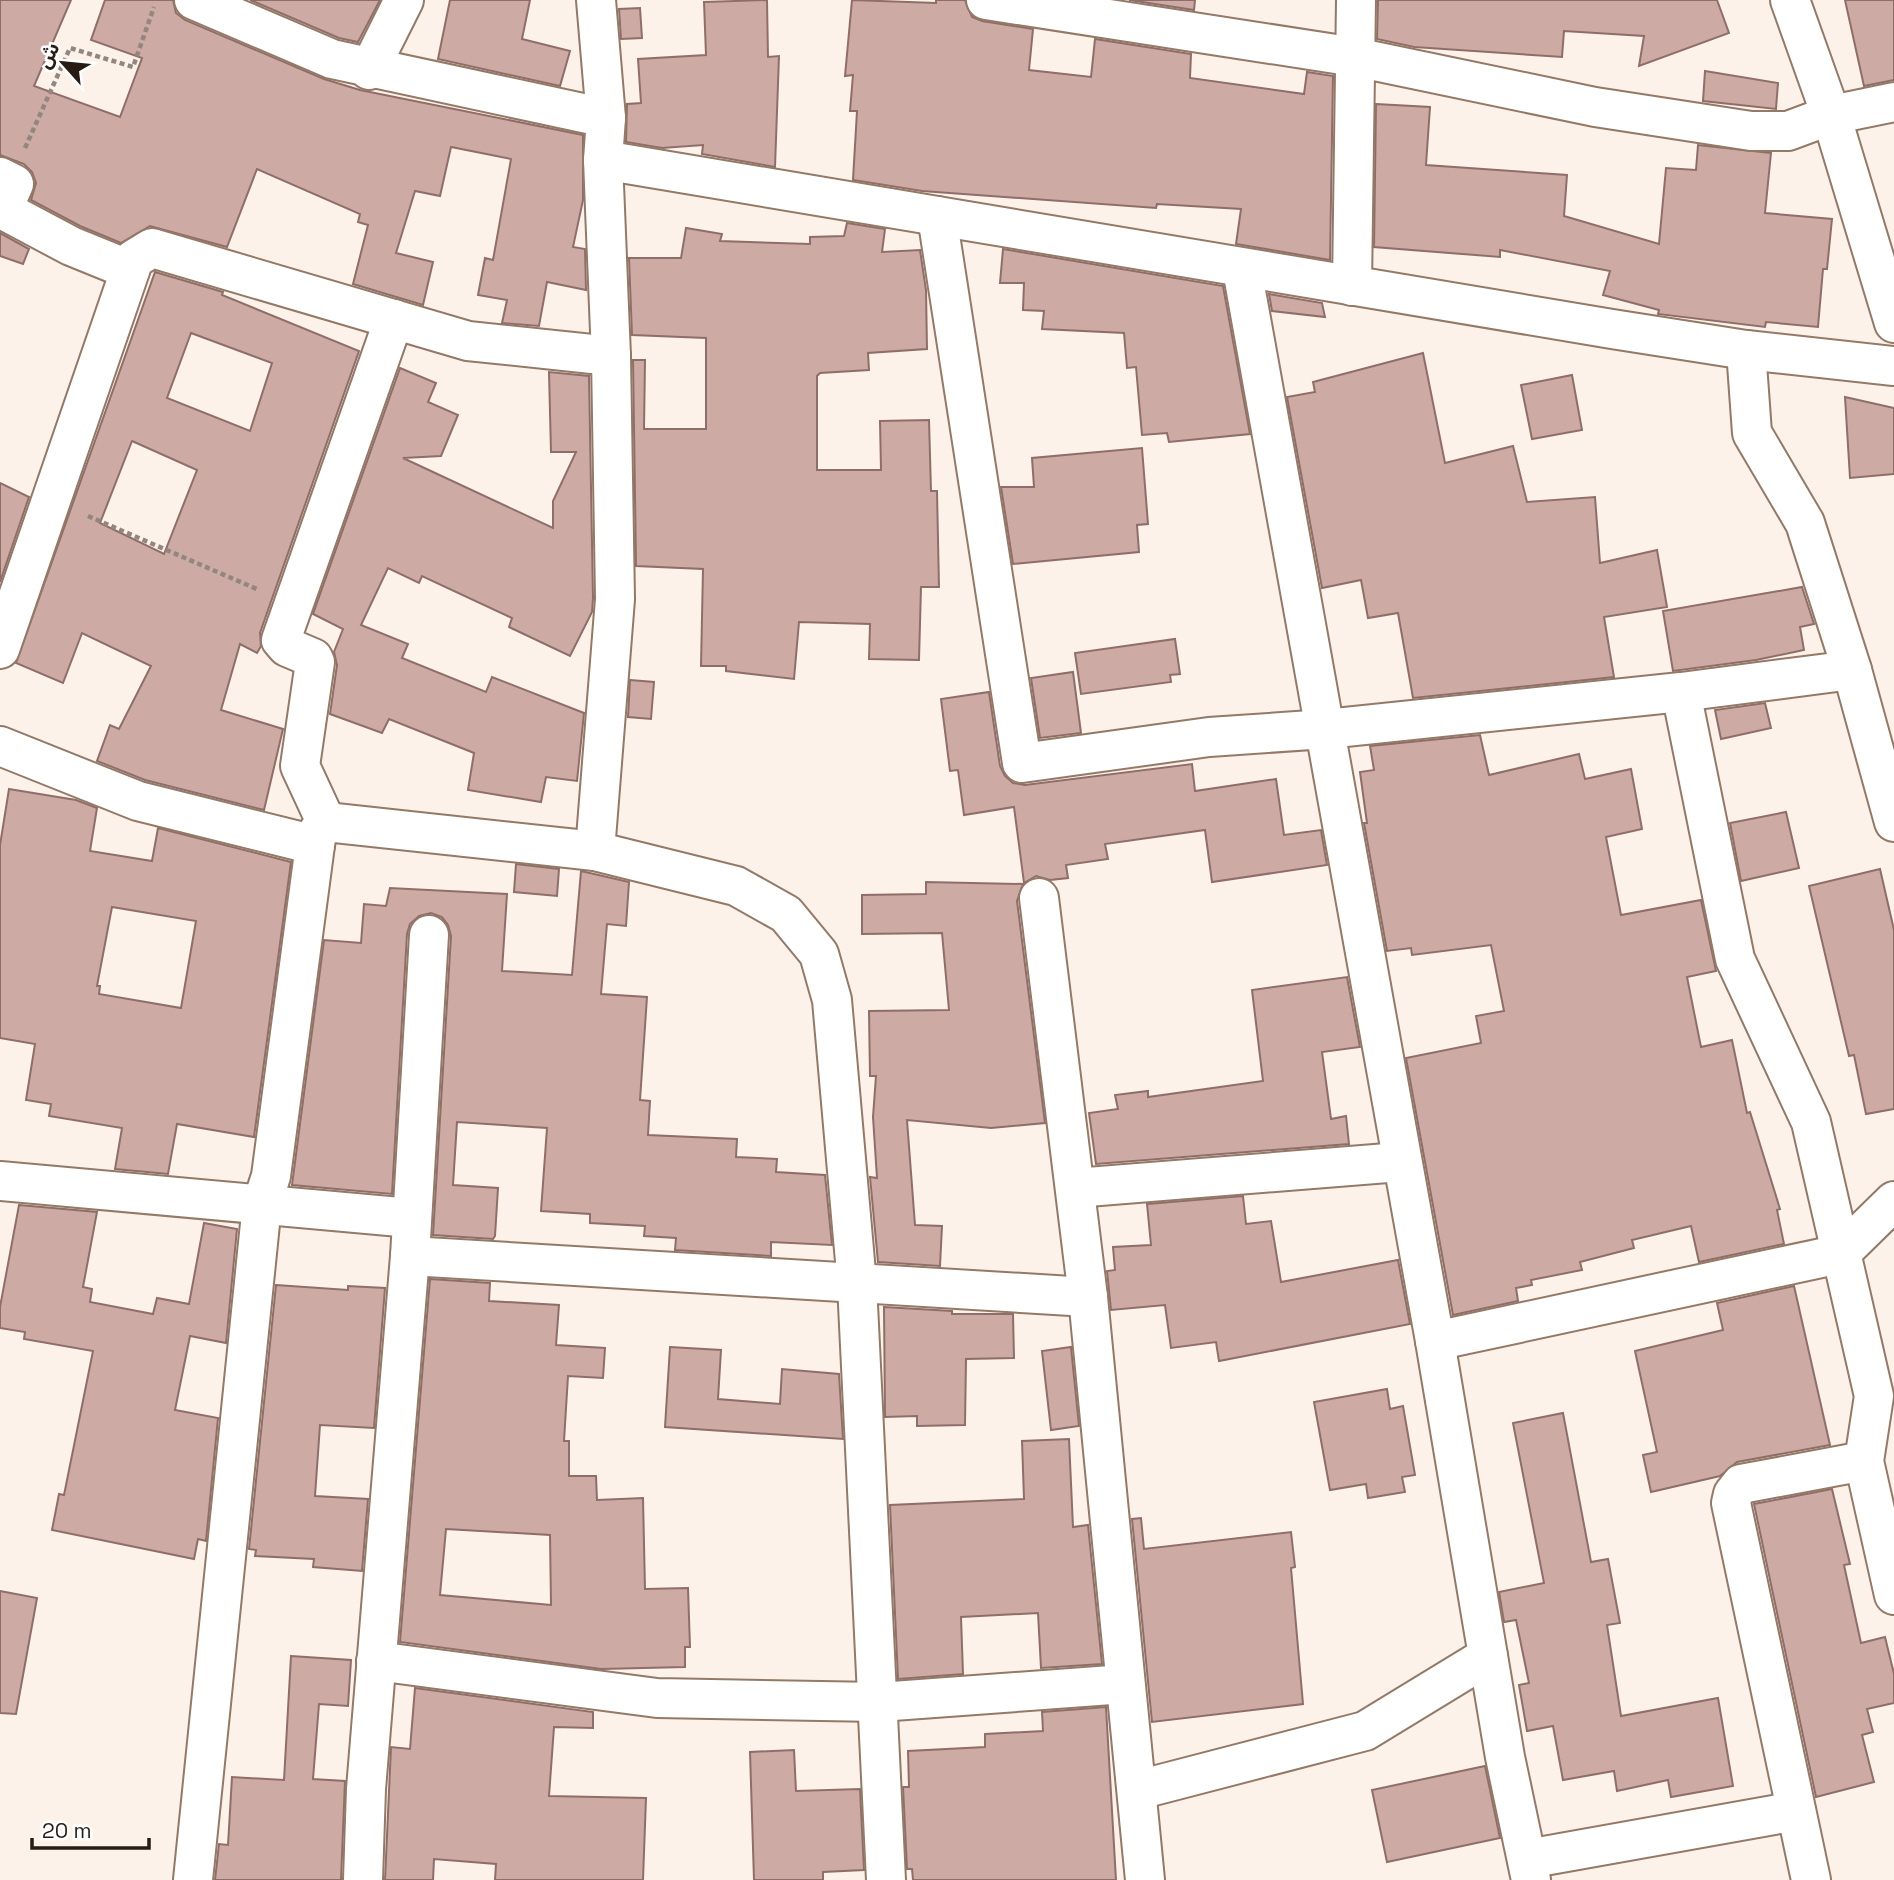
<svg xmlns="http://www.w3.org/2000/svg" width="1894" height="1880" viewBox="0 0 1894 1880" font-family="'Space Grotesk','Noto Sans Arabic',sans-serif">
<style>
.building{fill:#cdaaa4;stroke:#8f6e69;stroke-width:2;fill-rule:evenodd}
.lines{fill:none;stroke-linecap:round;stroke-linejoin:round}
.street-casing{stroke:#937966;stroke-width:42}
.path{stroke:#91877e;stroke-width:4.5;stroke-dasharray:5 3.5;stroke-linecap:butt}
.street{stroke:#fff;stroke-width:38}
</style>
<rect width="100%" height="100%" fill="#fdf2e9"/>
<g class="building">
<path d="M0,0H71L34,86L120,117L142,58L91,40L105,0H173L176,13L185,20L324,79L360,90L583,135V200L573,247L585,249L586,290L547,282L539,326L502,323L507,300L478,295L485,258L493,260L511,159L451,147L440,196L415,191L396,253L433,262L423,305L353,284L368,225L358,222L360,214L257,169L227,247L150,226L121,243L80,226L31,200L36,183L32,172L24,164L0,155Z"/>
<path d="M250,0H380L358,42L339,38Z"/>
<path d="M450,0H530L522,39L570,51L560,86L438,59Z"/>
<path d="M767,0L768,57L779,56L775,167L702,154L703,145L662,148L626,142L627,104L641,103L638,59L706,55L704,2Z"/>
<path d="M852,0L936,3V0H965L972,17L982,21L1033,29L1029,70L1091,77L1095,39L1191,54L1190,78L1304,94L1307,72L1333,76L1330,260L1236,244L1241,209L1157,204L1156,208L922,191L853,180L857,111H850L853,75L845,76Z"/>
<path d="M1129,0H1195L1194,10Z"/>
<path d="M1378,0H1717L1729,33L1639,66L1644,36L1564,31L1562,57L1414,47L1377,39Z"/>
<path d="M1845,0H1894V80L1864,86Z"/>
<path d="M640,8L642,38L621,39L619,9Z"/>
<path d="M1705,71L1778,83L1776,109L1703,101Z"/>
<path d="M1376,104L1430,107L1426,165L1567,175L1564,216L1659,244L1666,168L1696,170L1698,145L1771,153L1765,213L1832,219L1827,269H1823L1818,327L1766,322L1765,327L1658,314L1659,310L1603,295L1610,271L1500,250V257L1374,247Z"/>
<path d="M847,223L885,229L882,252L920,250L926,290L927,349L868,353L869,370L820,373L817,376V470H881L880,421L929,420L931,491H937L939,587H921L919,660L869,659L870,624L799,622L794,679L726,671V666H701L703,569L636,566L633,360H645L644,429H706V338L632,335L629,258H681L686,228L722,234L720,241L810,244V237L844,236Z"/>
<path d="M0,233L29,249L23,264L0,256Z"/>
<path d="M1003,249L1223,286L1250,434L1169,442L1167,433L1142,435L1136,367L1127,368L1124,333L1042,329L1044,311L1023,310L1024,283H1000Z"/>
<path d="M155,272L223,292L222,295L359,351L260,633L261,646L257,653L240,644L221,710L283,729L264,810L145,780L97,761L110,725L119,729L151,666L82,633L63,683L16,663ZM191,333L272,363L250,431L167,398ZM132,441L197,470L164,554L100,523Z"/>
<path d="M1269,294L1322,303L1325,317L1272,311Z"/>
<path d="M1423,353L1445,463L1513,446L1527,502L1595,497L1600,563L1657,550L1667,607L1604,617L1614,677L1413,698L1398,613L1368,618L1361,580L1322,588L1287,397L1315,392L1313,382Z"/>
<path d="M400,368L436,383L428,402L458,415L441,456L403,458L553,528V501L576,452H551L549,372L589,376L593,598L592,612L570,656L509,627L512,618L422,576L419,583L388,568L361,625L408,644L402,658L486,692L492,677L584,713L577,781L546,777L541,802L468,790L474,753L389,719L382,733L330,714L337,665L334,652L343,629L313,614Z"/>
<path d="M1572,375L1582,430L1532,439L1521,385Z"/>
<path d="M1845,397L1894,408V474L1850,478Z"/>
<path d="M1142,448L1148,524L1137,525L1139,552L1013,564L1001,487H1034L1032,458Z"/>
<path d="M0,483L29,497L0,582Z"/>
<path d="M1802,587L1814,624L1800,627L1804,650L1756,660L1673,671L1663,611Z"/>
<path d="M1175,639L1180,674L1170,675L1171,682L1081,694L1075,653Z"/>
<path d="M1073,672L1081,733L1040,738L1031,678Z"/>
<path d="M630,680L654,682L651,719L628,717Z"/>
<path d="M989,692L1000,766L1005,776L1013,783L1025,785L1192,764L1195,791L1276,779L1284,835L1321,830L1327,865L1212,882L1205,830L1105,844L1108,859L1066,865L1068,878L1050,880L1036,876L1024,883L1014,807L964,815L958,770L950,771L941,699Z"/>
<path d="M1765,703L1771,728L1721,739L1715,710Z"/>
<path d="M1480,735L1489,775L1579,754L1585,779L1631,769L1642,829L1606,837L1621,915L1701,900L1716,971L1687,977L1701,1047L1732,1040L1747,1113L1750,1112L1780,1209L1777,1210L1784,1244L1699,1262L1691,1226L1632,1240L1634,1248L1580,1262L1582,1270L1531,1280L1532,1285L1516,1288L1518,1301L1453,1315L1406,1058L1481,1043L1476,1016L1504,1011L1491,945L1412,955L1411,948L1387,951L1364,823H1367L1360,772L1374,770L1370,746Z"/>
<path d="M9,789L76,800L97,808L90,851L152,861L158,828L291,862L254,1137L177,1124L168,1174L115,1169L122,1128L49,1116L51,1104L26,1100L35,1044L0,1038V845ZM112,907L196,921L181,1008L99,994L100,986H97Z"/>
<path d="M1786,812L1799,868L1741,881L1730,823Z"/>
<path d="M516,864L559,869L557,896L514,892Z"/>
<path d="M1880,869L1894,930V1109L1866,1114L1854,1055L1849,1056L1809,886Z"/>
<path d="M581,871L629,882L626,926L607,924L601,994L647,997L640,1100L650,1101L648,1135L737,1139L736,1157L777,1159L776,1172L825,1175L832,1245L771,1242V1256L675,1250L676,1238L644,1236L645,1226L590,1223V1214L541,1211L547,1128L457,1122L453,1185L498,1188L495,1236L493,1239L433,1235L451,936L448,925L442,917L431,913L419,916L410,924L407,934L392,1194L292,1185L324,940L361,943L364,904L386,906L390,888L507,894L502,971L572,975Z"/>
<path d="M926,882L1023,884L1017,901L1045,1123L991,1128L907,1120L915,1225L942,1226L940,1266L878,1262L870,1177L877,1178L873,1117L876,1076H870L869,1011L949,1010L942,933L862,934V895L926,894Z"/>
<path d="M1347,977L1360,1047L1322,1052L1331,1119L1346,1116L1349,1144L1096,1164L1089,1113L1118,1109L1115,1095L1148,1091V1097L1263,1081L1252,990Z"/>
<path d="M1243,1196L1246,1224L1271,1221L1281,1282L1398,1260L1410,1324L1219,1361L1216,1342L1171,1348L1165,1305L1111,1310L1107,1271L1115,1270L1113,1247L1151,1245L1147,1204Z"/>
<path d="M19,1205L97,1212L83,1287L92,1289L90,1302L153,1314L157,1298L189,1304L204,1223L237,1229L226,1343L190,1336L175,1410L218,1418L206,1541L198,1539L194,1559L52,1530L59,1494L64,1495L93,1351L24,1339L25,1332L0,1328V1307Z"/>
<path d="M430,1279L490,1283L489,1301L559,1305L556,1345L605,1348L603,1378L568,1376L564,1441H569V1476H596L597,1500L643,1498L645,1589L688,1588L690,1647H685V1667L601,1669L400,1642ZM446,1529L550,1535L551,1605L440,1595Z"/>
<path d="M276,1285L348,1290V1286L385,1288L374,1428L320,1425L315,1496L368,1499L362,1571L313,1567L314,1559L255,1556L256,1550L249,1549Z"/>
<path d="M1794,1286L1830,1445L1737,1462L1720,1476L1651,1492L1643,1455L1657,1452L1635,1351L1723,1330L1717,1303Z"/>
<path d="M884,1307L952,1311V1314H1013L1014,1358L966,1359L965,1425L917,1426V1416L885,1417Z"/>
<path d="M670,1347L721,1350L718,1399L780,1404L782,1369L839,1374L843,1439L665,1427Z"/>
<path d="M1071,1347L1079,1426L1051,1430L1042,1351Z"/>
<path d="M1387,1389L1390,1409L1403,1406L1415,1475L1402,1477L1405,1492L1368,1498L1366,1484L1330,1490L1314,1402Z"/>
<path d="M1563,1413L1591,1562L1608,1559L1620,1623L1607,1625L1621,1716L1718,1698L1733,1786L1671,1797L1668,1780L1617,1791L1614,1771L1563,1780L1553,1726L1527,1731L1519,1685L1529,1683L1516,1620L1504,1622L1499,1592L1544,1583L1513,1423Z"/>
<path d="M1069,1439L1073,1527L1088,1525L1102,1664L1041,1668L1038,1613L961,1617L963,1674L898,1679L890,1505L1024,1499L1022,1441Z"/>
<path d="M1832,1489L1850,1564L1844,1565L1861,1643L1885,1637L1894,1674V1703L1867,1709L1873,1732L1862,1735L1874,1782L1816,1797L1754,1504Z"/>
<path d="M1141,1518L1144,1549L1291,1532L1295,1567L1291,1568L1303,1704L1152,1722L1132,1519Z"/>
<path d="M0,1591L37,1598L16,1714L0,1713Z"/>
<path d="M291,1656L351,1660L348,1706L319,1704L313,1779L345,1781L341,1880H215L219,1844L228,1845L232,1777L284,1780Z"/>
<path d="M415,1688L593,1712V1728L554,1727L549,1796L646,1798L643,1880H495L496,1864L434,1859L433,1880H385L391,1747L410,1749Z"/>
<path d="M1106,1707L1116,1880H913L912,1869H907L903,1787H909L908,1751L985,1747V1734L1043,1731L1042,1712Z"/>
<path d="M794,1750L796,1791L860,1789L864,1870L823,1872V1880H754L750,1752Z"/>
<path d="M1485,1766L1500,1838L1387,1862L1372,1790Z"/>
</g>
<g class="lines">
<g class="street-casing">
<g id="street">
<path d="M194,0L332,59L606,118"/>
<path d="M986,0L1355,57L1595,107L1751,131H1788L1831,115L1894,102"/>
<path d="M1790,0L1831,115L1894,323"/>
<path d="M369,70L404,0"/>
<path d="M603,160L1612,329L1746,350L1894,366"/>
<path d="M0,177L14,184L7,200V212L71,246L130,270"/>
<path d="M937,216L1022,763L1209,737L1326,729L1681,692L1852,670"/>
<path d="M1242,269L1435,1341L1505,1757L1531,1880"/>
<path d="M1352,286L1356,0"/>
<path d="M1746,350L1752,433L1805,523L1852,670L1894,822"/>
<path d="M0,649L134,259L152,248L468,341L611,356"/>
<path d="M1681,692L1735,959L1811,1122L1874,1396L1864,1461L1894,1595"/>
<path d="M0,746L138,801L315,845"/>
<path d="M326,822L300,766L315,662L313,658L287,647L281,640L394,319"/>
<path d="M595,851L615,599L611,356L603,160L606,118L596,0"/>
<path d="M1039,898L1088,1297L1145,1880"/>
<path d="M0,1181L411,1218"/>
<path d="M1075,1188L1400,1162"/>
<path d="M410,1256L1088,1297"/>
<path d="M1435,1341L1840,1254L1894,1201"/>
<path d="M376,1661L657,1698L879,1702L1125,1684"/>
<path d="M1138,1790L1365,1731L1488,1656"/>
<path d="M1527,1859L1796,1811"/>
<path d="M193,1880L262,1204L271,1176L315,845L317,833L326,822L595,851L736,886L786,914L819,954L832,1000L857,1284L886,1880"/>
<path d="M363,1880L366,1789L410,1256L429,935"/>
<path d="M1811,1880L1731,1503L1733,1494L1741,1484L1864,1461"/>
</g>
</g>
<g class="path">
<path d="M25,148L70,48L133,67L154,7"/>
<path d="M88,516L259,590"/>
</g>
<use href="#street" class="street"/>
</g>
<g transform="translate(63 63) rotate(297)" stroke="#ffffff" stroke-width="5" paint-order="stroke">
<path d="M0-5L12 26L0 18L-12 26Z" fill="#261c14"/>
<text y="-10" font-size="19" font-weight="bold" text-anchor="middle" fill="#261c14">ش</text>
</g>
<path d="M32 1838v10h117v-10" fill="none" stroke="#261c14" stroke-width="3.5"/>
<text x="42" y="1838" font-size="21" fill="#261c14" stroke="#ffffff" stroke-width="5" paint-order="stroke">20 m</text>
</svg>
